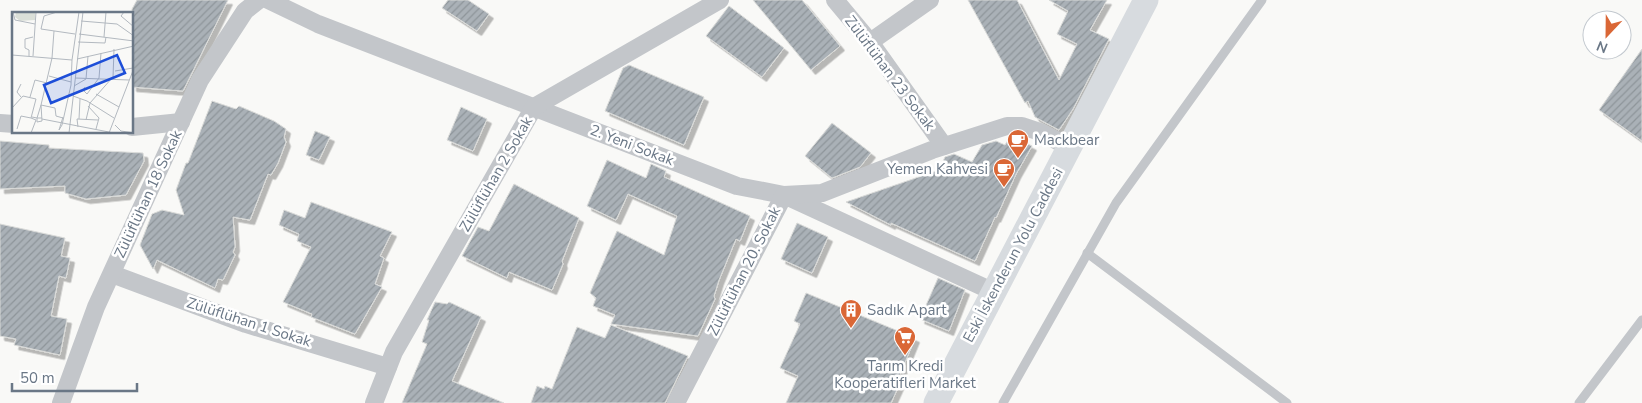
<svg xmlns="http://www.w3.org/2000/svg" width="1642" height="403" viewBox="0 0 1642 403" font-family="'Nunito Sans',sans-serif">
<style>
.building{fill:url(#building-hatch);stroke:#dadbd9;filter:url(#shadow)}
.lines{fill:none;stroke-linecap:round;stroke-linejoin:round}
.lane{stroke:#c3c6ca;stroke-width:9}
.street{stroke:#c3c6ca;stroke-width:18}
.secondary{stroke:#d7dbdf;stroke-width:25}
.labels{text-anchor:middle;dominant-baseline:central;stroke-width:5;stroke-linejoin:round;paint-order:stroke}
.street-label{font-size:15px;fill:#6a7786;stroke:#fff}
.poi-label{font-size:15px;fill:#6a7786;stroke:#fff;text-anchor:start}
.inset-road{fill:none;stroke:#b3b9c0;stroke-width:1}
.view{fill:#1d4ed8;fill-opacity:0.15;stroke:#1d4ed8;stroke-width:2.5}
.inset-edge{fill:none;stroke:#6a7786;stroke-width:2.5}
</style>
<defs>
<pattern id="building-hatch" width="6" height="6" patternUnits="userSpaceOnUse" patternTransform="scale(1.25)"><rect width="6" height="6" fill="#aab1b7"/><path d="M-1 1l2-2M0 6l6-6M5 7l2-2" fill="none" stroke="#8e959a"/></pattern>
<filter id="shadow"><feDropShadow dx="4.5" dy="4.5" stdDeviation="0" flood-color="#0004"/></filter>
</defs>
<rect width="100%" height="100%" fill="#f9f9f7"/>
<g class="building">
<path d="M137,0H228L183,91L132,87V9Z"/>
<path d="M448,0H468L489,14L477,31L442,8Z"/>
<path d="M753,0H802L840,46L811,70Z"/>
<path d="M968,0H1017L1059,80L1077,44L1057,34L1068,11L1049,0H1107L1090,30L1109,39L1073,109L1059,130L1035,117L1028,101L1025,103Z"/>
<path d="M729,6L784,48L762,77L706,36Z"/>
<path d="M1642,49V141L1599,110Z"/>
<path d="M629,65L704,97L684,145L605,111L623,68Z"/>
<path d="M212,101L236,109L239,106L274,121L286,129L284,137L286,142L278,163L271,175L268,174L250,220L233,217L235,247L233,252L235,255L223,280L218,279L215,288L157,260L153,269L140,245L152,214L162,210L184,215L176,190L186,163H188Z"/>
<path d="M461,107L487,119L473,151L447,140Z"/>
<path d="M832,123L871,153L860,167L832,178L805,156Z"/>
<path d="M315,131L330,137L319,160L306,155Z"/>
<path d="M1010,137H1014L1032,146L1016,174L996,218L995,217L975,261L891,223V225L846,202L939,170L945,157L954,154L972,162L982,145L996,141L1005,145Z"/>
<path d="M0,141L49,145V148L143,153L144,161L126,195L86,199L65,193V186L0,189Z"/>
<path d="M607,160L646,178L651,164L666,171L664,177L750,216L740,241L736,239L719,280L714,296L715,299L698,336L611,324L615,315L593,306L596,298L590,293L617,231L664,255L677,216L628,194L616,220L587,206Z"/>
<path d="M514,184L579,218L562,261L563,264L552,290L509,272L507,278L462,256L478,227L489,231Z"/>
<path d="M311,202L392,232L380,256L384,258L375,284L382,287L355,334L311,317L312,314L283,302L311,247L297,241L299,234L279,225L284,210L305,218Z"/>
<path d="M797,223L828,237L812,273L781,259Z"/>
<path d="M0,224L65,238L61,256L70,258L66,278L59,276L51,316L67,319L60,355L14,345L16,339L0,336Z"/>
<path d="M938,278L965,290L949,331L920,319Z"/>
<path d="M806,293L915,338L897,382L900,383L891,403H786L798,376L780,368L800,324L794,321Z"/>
<path d="M435,302L447,304L449,302L481,317L452,381L504,403H402L427,344L422,342L429,320H427Z"/>
<path d="M611,325L688,356L665,403H531L537,386L544,389L545,386L552,389L577,327L605,338Z"/>
</g>
<g class="lines">
<g class="lane">
<path d="M1087,253L1287,403"/>
<path d="M1003,403L1116,203L1262,0"/>
<path d="M1579,403L1642,320"/>
</g>
<g class="street">
<path d="M268,0L318,24L737,186L784,195L994,292"/>
<path d="M835,0L870,42L944,146"/>
<path d="M870,42L930,0"/>
<path d="M0,123L14,124"/>
<path d="M132,127L181,122"/>
<path d="M112,274L246,324L388,367"/>
<path d="M61,403L96,307L200,80L245,11L259,0"/>
<path d="M374,403L394,352L534,107L720,0"/>
<path d="M676,403L784,195L822,193L932,150L1007,126H1022L1040,132L1069,147"/>
</g>
<path class="secondary" d="M936,403L1146,0"/>
</g>
<defs>
<g id="cafe-pin" transform="scale(1.125)"><path d="M0 17L-7.5 6A9.5 9.5 0 1 1 7.5 6Z" fill="#da6736" stroke="#fff"/><path d="M-5.5-4.5H6V0H3Q3 3.5 0 3.5H-2.5Q-5.5 3.5-5.5 0ZM3-3.2v2h1.7v-2ZM-6 4.5H4V6H-6Z" fill="#fff"/></g>
<g id="building-pin" transform="scale(1.125)"><path d="M0 17L-7.5 6A9.5 9.5 0 1 1 7.5 6Z" fill="#da6736" stroke="#fff"/><path d="M-4-6H4V6H1V3H-1V6H-4ZM-2.5-4.3h1.7v1.8h-1.7ZM.8-4.3h1.7v1.8H.8ZM-2.5-1h1.7V.8h-1.7ZM.8-1h1.7V.8H.8Z" fill="#fff"/></g>
<g id="supermarket-pin" transform="scale(1.125)"><path d="M0 17L-7.5 6A9.5 9.5 0 1 1 7.5 6Z" fill="#da6736" stroke="#fff"/><path d="M-6-5.5h2.5l.6 2H6L4.5 2H-2.5L-4.4-4H-6ZM-1.5 3.2a1.3 1.3 0 1 0 .1 0ZM3 3.2a1.3 1.3 0 1 0 .1 0Z" fill="#fff"/></g>
</defs>
<g fill-rule="evenodd">
<use href="#cafe-pin" x="1018" y="140"/>
<use href="#cafe-pin" x="1004" y="169"/>
<use href="#building-pin" x="851" y="310"/>
<use href="#supermarket-pin" x="905" y="337"/>
</g>
<g class="labels">
<g class="street-label">
<text transform="translate(890 73) rotate(53)">Zülüflühan 23 Sokak</text>
<text transform="translate(632 145) rotate(21)">2. Yeni Sokak</text>
<text transform="translate(496 174) rotate(-60)">Zülüflühan 2 Sokak</text>
<text transform="translate(148 194) rotate(-65)">Zülüflühan 18 Sokak</text>
<text transform="translate(1013 255) rotate(-62)">Eski İskenderun Yolu Caddesi</text>
<text transform="translate(744 271) rotate(-63)">Zülüflühan 20. Sokak</text>
<text transform="translate(249 322) rotate(18)">Zülüflühan 1 Sokak</text>
</g>
<g class="poi-label">
<text x="1034" y="140">Mackbear</text>
<text x="988" y="169" text-anchor="end">Yemen Kahvesi</text>
<text x="867" y="310">Sadık Apart</text>
<text x="905" y="366" text-anchor="middle">Tarım Kredi<tspan x="905" dy="17">Kooperatifleri Market</tspan></text>
</g>
</g>
<g transform="translate(12 12)">
<rect width="121" height="121" fill="#f9f9f7"/>
<path d="M4,0H23V8L8,9L3,5Z" fill="#dadfd8"/>
<path class="inset-road" d="M1,0L3,8L23,12M45,0L32,4L29,17L63,22M112,0L109,4L122,15M69,9L105,12L122,24M67,22L122,29M92,25L94,0M66,30L93,31L94,25M0,43L60,48L59,73L50,113L47,118L51,105M17,44V38L13,36V27L21,25M21,44L24,0M65,47L122,34M60,48L67,0M103,59L121,56M37,64L59,70M63,66L117,68M101,66L102,37M9,72L5,80L9,85M62,74L74,67L76,44M73,75L71,78L75,82L87,66L89,41M84,82L107,95M61,84L75,89L102,106M18,85L23,68L35,71M29,93L40,46L42,19M29,93L43,96L44,104L51,106M76,94L87,106L84,117M0,96L11,84L24,87L19,106L24,108L19,121M20,105L25,106L29,93L30,109L25,110V106H30M30,107L102,121M67,107L68,87M74,108L78,91L100,66M103,113L109,119L122,121M66,115L65,107L86,108M5,117L9,104L19,106M57,121L71,0M97,121L122,56"/>
<path class="view" d="M105,43L113,61L39,91L32,73Z"/>
<rect width="121" height="121" class="inset-edge"/>
</g>
<g transform="translate(1607 35) rotate(202)"><circle r="24" fill="#ffffff" stroke="#c3c9cf"/>
<path d="M0-4L9 19L0 12L-9 19Z" fill="#da6736"/>
<text y="-8" font-size="14" font-weight="bold" text-anchor="middle" fill="#6a7786">N</text>
</g>
<path d="M12 383v8h125v-8" fill="none" stroke="#6a7786" stroke-width="2.5"/>
<text x="20" y="383" font-size="15" fill="#6a7786" stroke="#ffffff" stroke-width="4" paint-order="stroke">50 m</text>
</svg>
